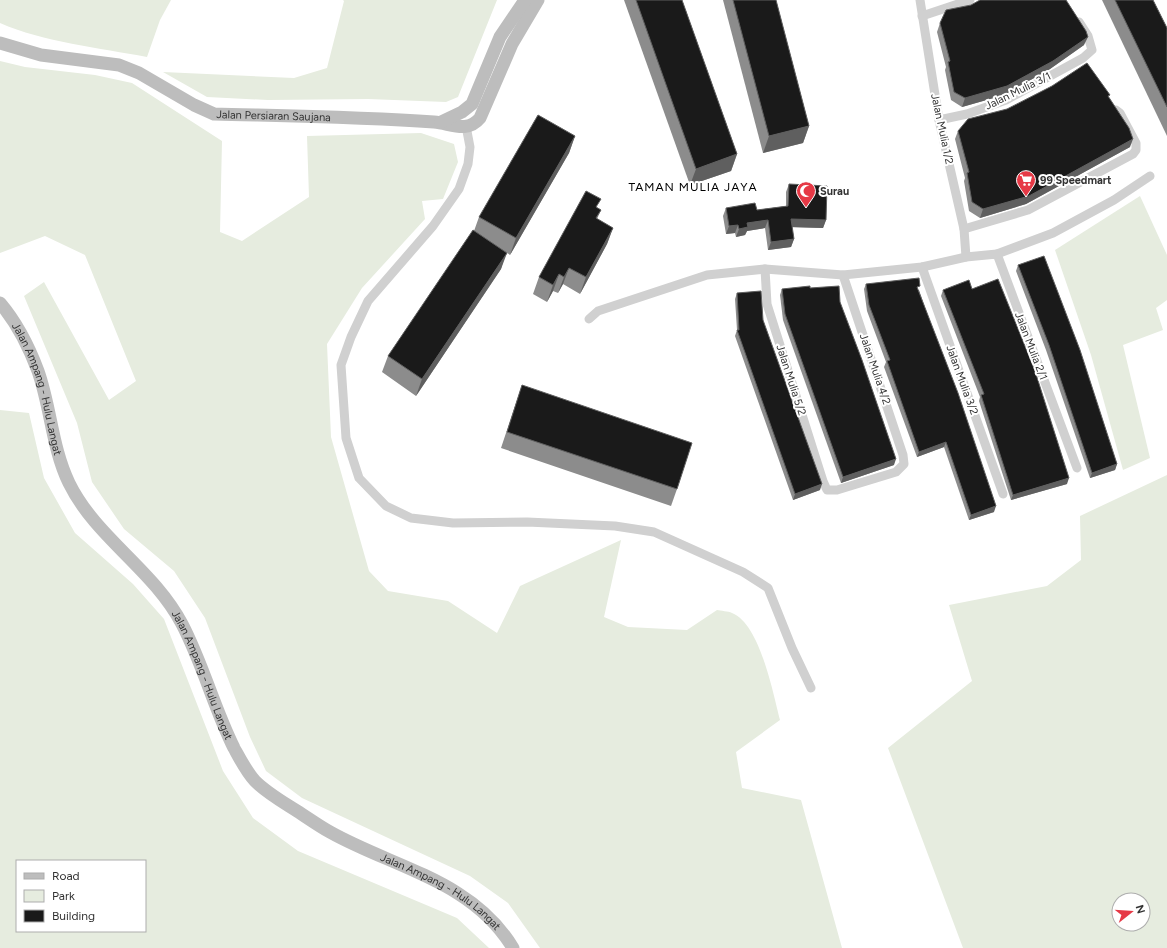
<svg xmlns="http://www.w3.org/2000/svg" width="1167" height="948" viewBox="0 0 1167 948" font-family="Figtree,sans-serif">
<style>
.green{fill:#e6ecdf;fill-rule:evenodd}
.lines{fill:none;stroke-linecap:round;stroke-linejoin:round}
.street{stroke:#d0d0d0;stroke-width:9}
.secondary{stroke:#bdbdbd;stroke-width:13}
.wall{fill:#8c8c8c}
.shaded-wall{fill:#5f5f5f}
.building{fill:#1a1a1a;stroke:#5f5f5f}
.labels{text-anchor:middle;dominant-baseline:central;stroke-width:4;stroke-linejoin:round;paint-order:stroke}
.street-label{font-size:11px;fill:#333;stroke:#fff}
.poi-label{font-size:11px;font-weight:bold;fill:#333;stroke:#fff;text-anchor:start}
.neighbourhood-label{font-size:12px;letter-spacing:1px;fill:#000;stroke:#fff}
</style>
<rect width="100%" height="100%" fill="#fff"/>
<g class="green">
<path d="M0,0H171L160,20L147,57C100,48 43,42 0,23Z"/>
<path d="M343,0H497L458,97L446,102L368,99L268,100L207,97L163,72L294,78L327,68L344,1Z"/>
<path d="M0,61L25,67L95,75L132,83L222,141L220,232L242,241L309,197L307,136L421,133L454,144L458,162L443,199L422,201L425,219L362,288L327,344L331,437L369,571L388,591L448,601L497,633L520,586L621,540L604,617L628,627L687,630L717,610C721,611 728,611 732,613C760,624 773,693 780,720L736,752L742,788L801,800L842,948H540L508,903L470,876L302,798L266,771L250,737L205,618L174,571L124,529L92,482L77,423L24,296L44,282L109,400L136,381L85,255L45,236L0,253Z"/>
<path d="M1140,196L1167,255V300L1156,308L1163,330L1123,345L1150,458L1123,470L1091,355L1055,250Z"/>
<path d="M0,410L29,413L44,478L75,533L133,584L164,619L223,771L253,818L298,851L457,918L489,948H0ZM17,861H145V931H17Z"/>
<path d="M1167,475V948H963L888,748L972,681L949,605L1047,586L1081,560L1080,516ZM1119,900H1143V924H1119Z"/>
</g>
<g class="lines">
<g class="street">
<path d="M920,0L939,120L964,229L966,257"/>
<path d="M922,16L970,0"/>
<path d="M939,120L967,114L1006,100L1083,58L1092,50L1088,36L1079,22"/>
<path d="M466,126L470,147L468,164L459,189L433,226L368,301L351,337L341,365L346,438L359,478L386,506L411,518L453,523L527,522L615,526L654,532L743,572L768,588L792,648L811,688"/>
<path d="M964,229L1028,210L1133,154L1136,150V143L1120,113L1116,110"/>
<path d="M997,254L1053,233L1114,200L1150,176"/>
<path d="M922,267L1003,494"/>
<path d="M765,269L767,304L823,481L827,490H837L896,472L904,464L903,455L843,275"/>
<path d="M589,319L598,311L707,275L765,269L843,275L922,267L966,257L997,254L1077,468"/>
</g>
<g class="secondary">
<path id="s1" d="M0,43L41,55L119,65L139,73L194,105L214,114C288,116 361,117 434,122C450,123 467,134 480,118L512,44L538,0"/>
<path d="M441,122L462,112L472,104L500,37L525,0"/>
<path id="s2" d="M0,303C17,323 29,347 38,371C51,408 52,448 69,483C96,538 153,569 182,624C203,664 214,708 234,748C240,759 246,771 255,781C267,793 283,802 297,811C308,818 319,826 330,832C394,868 472,880 513,948"/>
</g>
</g>
<g class="wall">
<path d="M624,0H682L737,154L731,171L690,185Z"/>
<path d="M723,0H776L809,126L803,143L763,153Z"/>
<path d="M1102,0H1153L1167,28V136Z"/>
<path d="M940,23L1084,45L1050,69L1004,95L962,107L951,100L945,70L946,67L937,32Z"/>
<path d="M1109,98L1130,147L1026,204L980,218L969,211L964,181L965,178L955,139L958,131Z"/>
<path d="M575,136L569,153L510,255L506,252L501,269L416,396L382,372L388,356L474,231L479,217Z"/>
<path d="M789,184L826,220L823,228L792,227L794,239L791,247L768,250L765,228L747,231L745,235L736,237L735,233L726,234L723,216L726,208L757,210L786,206V192Z"/>
<path d="M598,208L601,210L597,219L613,228L607,244L580,294L563,284L558,293L553,291L547,302L533,294L539,277Z"/>
<path d="M1018,265L1117,464L1115,470L1090,478L1046,350L1016,271Z"/>
<path d="M866,284L919,290L994,512L969,520L944,447L917,457L884,367L886,362L867,311L864,289Z"/>
<path d="M810,288L840,302L894,465L841,483L783,320L780,295L782,289Z"/>
<path d="M972,289L1067,484L1011,500L979,401L980,397L941,296L943,290Z"/>
<path d="M737,293L820,490L793,500L735,336L737,330L735,299Z"/>
<path d="M522,385L677,489L671,506L501,448Z"/>
</g>
<g class="shaded-wall">
<path d="M1088,37L1084,45L1050,69L1004,95L962,107L965,98Z"/>
<path d="M809,126L803,143L763,153L769,136Z"/>
<path d="M575,136L569,153L510,255L516,238Z"/>
<path d="M1133,139L1130,147L1026,204L980,218L983,209Z"/>
<path d="M737,154L731,171L690,185L696,169Z"/>
<path d="M791,219L826,220L823,228L788,227Z"/>
<path d="M768,220L765,228L747,231L745,235L736,237L739,229L747,223Z"/>
<path d="M738,225L735,233L726,234L729,226Z"/>
<path d="M613,228L607,244L580,294L586,277Z"/>
<path d="M794,239L791,247L768,250L771,242Z"/>
<path d="M507,253L501,269L416,396L422,379Z"/>
<path d="M569,268L563,284L558,293L564,277Z"/>
<path d="M559,274L553,291L547,302L553,285Z"/>
<path d="M946,442L944,447L917,457L919,452Z"/>
<path d="M896,459L894,465L841,483L843,477Z"/>
<path d="M1117,464L1115,470L1090,478L1092,473Z"/>
<path d="M1069,478L1067,484L1011,500L1013,495Z"/>
<path d="M822,484L820,490L793,500L795,494Z"/>
<path d="M996,506L994,512L969,520L971,515Z"/>
</g>
<g class="building">
<path d="M636,0H682L737,154L696,169Z"/>
<path d="M733,0H776L809,126L769,136Z"/>
<path d="M980,0H1066L1086,31L1088,37L1053,61L1007,86L965,98L954,92L948,62L950,61L940,23L946,10L971,5Z"/>
<path d="M1115,0H1153L1167,28V107Z"/>
<path d="M1087,63L1110,95L1108,96L1129,128L1133,139L1029,196L983,209L972,202L967,173L969,172L958,131L968,119L1007,109L1052,86Z"/>
<path d="M538,115L575,136L516,238L479,217Z"/>
<path d="M789,184L827,186L826,220L791,219L794,239L771,242L768,220L747,223L748,227L739,229L738,225L729,226L726,208L755,203L757,210L788,206Z"/>
<path d="M586,191L601,199L596,207L601,210L596,218L613,228L586,277L569,268L564,277L559,274L553,285L539,277Z"/>
<path d="M473,230L507,253L422,379L388,356Z"/>
<path d="M1044,256L1080,350L1117,464L1092,473L1049,345L1018,265Z"/>
<path d="M919,278L920,286L917,287L958,393L996,506L971,515L946,442L919,452L887,361L890,360L869,305L866,284Z"/>
<path d="M998,279L1035,371L1069,478L1013,495L981,395L984,394L943,290L969,280L972,289Z"/>
<path d="M810,286V288L839,286L840,302L862,360L896,459L843,477L785,314L782,289Z"/>
<path d="M761,291L763,320L822,484L795,494L737,330H739L737,293Z"/>
<path d="M522,385L692,443L677,489L507,432Z"/>
</g>
<defs>
<g id="supermarket-pin" transform="scale(1)"><path d="M0 17L-7.5 6A9.5 9.5 0 1 1 7.5 6Z" fill="#e63946" stroke="#fff"/><path d="M-6-5.5h2.5l.6 2H6L4.5 2H-2.5L-4.4-4H-6ZM-1.5 3.2a1.3 1.3 0 1 0 .1 0ZM3 3.2a1.3 1.3 0 1 0 .1 0Z" fill="#fff"/></g>
<g id="mosque-pin" transform="scale(1)"><path d="M0 17L-7.5 6A9.5 9.5 0 1 1 7.5 6Z" fill="#e63946" stroke="#fff"/><path d="M3.5-4.9A6 6 0 1 0 3.5 4.9A5 5 0 1 1 3.5-4.9Z" fill="#fff"/></g>
</defs>
<g fill-rule="evenodd">
<use href="#supermarket-pin" x="1026" y="180"/>
<use href="#mosque-pin" x="806" y="191"/>
</g>
<g class="labels">
<g class="street-label">
<text transform="translate(1018 91) rotate(-26)">Jalan Mulia 3/1</text>
<text stroke="none"><textPath href="#s1" startOffset="288">Jalan Persiaran Saujana</textPath></text>
<text transform="translate(942 129) rotate(78)">Jalan Mulia 1/2</text>
<text transform="translate(1031 346) rotate(69)">Jalan Mulia 2/1</text>
<text transform="translate(875 369) rotate(71)">Jalan Mulia 4/2</text>
<text transform="translate(791 380) rotate(72)">Jalan Mulia 5/2</text>
<text transform="translate(962 380) rotate(70)">Jalan Mulia 3/2</text>
<text stroke="none"><textPath href="#s2" startOffset="95">Jalan Ampang - Hulu Langat</textPath></text>
<text stroke="none"><textPath href="#s2" startOffset="431">Jalan Ampang - Hulu Langat</textPath></text>
<text stroke="none"><textPath href="#s2" startOffset="767">Jalan Ampang - Hulu Langat</textPath></text>
</g>
<g class="poi-label">
<text x="1040" y="180">99 Speedmart</text>
<text x="820" y="191">Surau</text>
</g>
<g class="neighbourhood-label">
<text x="693" y="187">TAMAN MULIA JAYA</text>
</g>
</g>
<rect x="16" y="860" width="130" height="72" fill="#ffffff" stroke="#adadad"/>
<rect x="24" y="873" width="20" height="6" fill="#bdbdbd" stroke="#adadad"/>
<text x="52" y="880" font-size="12" fill="#333333">Road</text>
<rect x="24" y="890" width="20" height="12" fill="#e6ecdf" stroke="#adadad"/>
<text x="52" y="900" font-size="12" fill="#333333">Park</text>
<rect x="24" y="910" width="20" height="12" fill="#1a1a1a" stroke="#adadad"/>
<text x="52" y="920" font-size="12" fill="#333333">Building</text>
<g transform="translate(1131 912) rotate(73)"><circle r="19" fill="#ffffff" stroke="#adadad"/>
<path d="M0-3L7 15L0 10L-7 15Z" fill="#e63946"/>
<text y="-6" font-size="11" font-weight="bold" text-anchor="middle" fill="#333333">N</text>
</g>
</svg>
